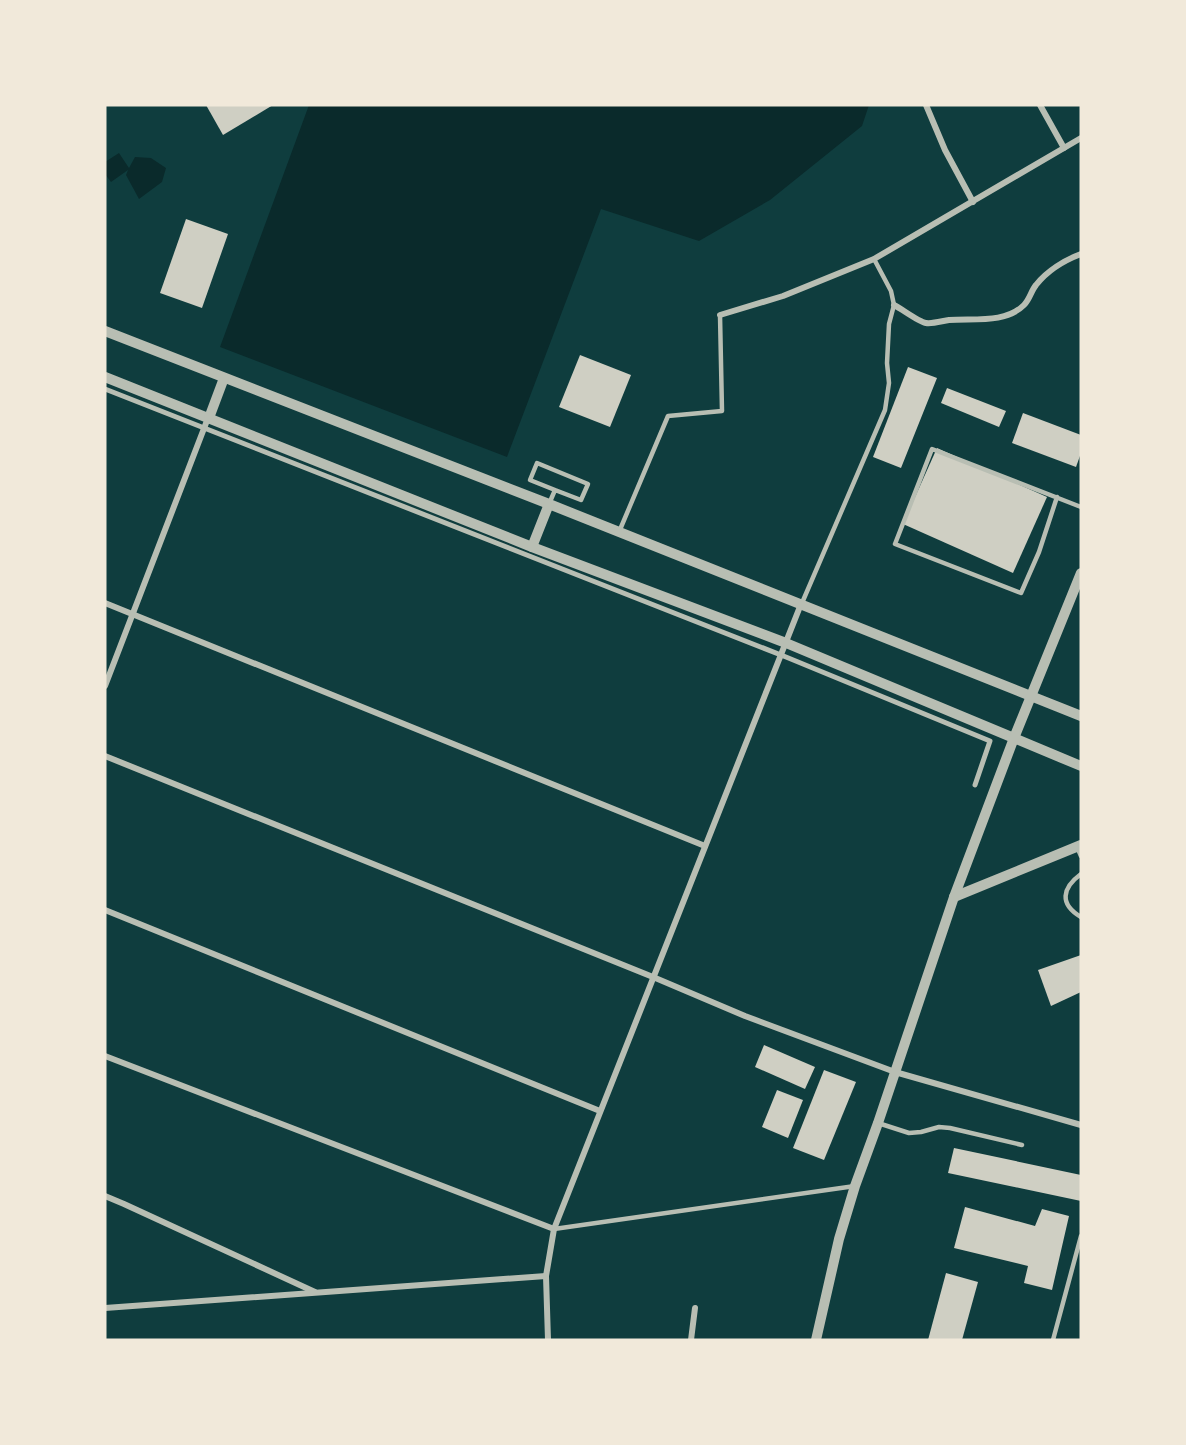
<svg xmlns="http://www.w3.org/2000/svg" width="1186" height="1445" viewBox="0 0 1186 1445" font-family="'Alegreya Sans',sans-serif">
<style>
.water{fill:#0a2a2b}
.building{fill:#cfcfc3}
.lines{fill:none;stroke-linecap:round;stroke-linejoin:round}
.service{stroke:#b8beb3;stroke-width:4.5}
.pedestrian{stroke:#b8beb3;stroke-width:5}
.minor{stroke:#b8beb3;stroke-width:6}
.tertiary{stroke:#b8beb3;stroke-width:10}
</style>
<rect width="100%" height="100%" fill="#0f3d3e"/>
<g class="water">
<path d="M309,105H869L862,126L770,200L699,241L601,209L507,457L220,347Z"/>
<path d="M119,153L129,168L135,157L151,158L166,168L162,182L139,199L126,175L128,170L111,182L105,174V162Z"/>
</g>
<g class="building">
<path d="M206,105H273L223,135Z"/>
<path d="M186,219L228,234L202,308L160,293Z"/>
<path d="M580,355L631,375L610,427L559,407Z"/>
<path d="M908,367L937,378L901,468L873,457Z"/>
<path d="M947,388L1006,411L999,427L941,403Z"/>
<path d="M1023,413L1081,435V453L1076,467L1012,443Z"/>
<path d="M937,448L1047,497L1013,573L903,524Z"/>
<path d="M1081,955V992L1051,1006L1038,970Z"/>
<path d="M764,1045L815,1067L805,1089L755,1067Z"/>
<path d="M824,1070L856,1082L824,1160L793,1148Z"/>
<path d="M777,1090L803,1100L788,1138L762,1127Z"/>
<path d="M954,1148L1081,1175V1201L948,1173Z"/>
<path d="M965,1207L1035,1226L1042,1209L1069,1216L1052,1290L1024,1283L1028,1266L954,1248Z"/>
<path d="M946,1273L978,1282L962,1340H928Z"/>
</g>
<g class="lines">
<g class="service">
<path d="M1057,497L1039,552L1021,593L895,544L932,449L1081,507"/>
<path d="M549,504L555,490L581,500L588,484L537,463L530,480L555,490"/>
<path d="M619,532L668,416L722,411L720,315"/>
<path d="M802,603L885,410L889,383L887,363L889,324L894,305L891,291L874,259"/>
<path d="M1077,847L1081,856"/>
<path d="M1081,874C1062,888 1059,904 1081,917"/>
<path d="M878,1123L909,1133L921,1132L939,1127L950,1128L1022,1145"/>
<path d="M554,1229L855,1186"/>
<path d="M1053,1340L1081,1236"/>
</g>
<path class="pedestrian" d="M105,389L786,657L990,741L975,785"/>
<g class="minor">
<path d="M926,105L945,150L973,202"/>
<path d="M1040,105L1064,148"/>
<path d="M894,305C902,309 919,322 926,323C933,324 942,321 949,320C973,318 1005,324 1024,305C1030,299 1031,291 1036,285C1047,271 1065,260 1081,254"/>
<path d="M720,315L783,296L874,259L1081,138"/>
<path d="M105,603L705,846"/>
<path d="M105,686L208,418"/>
<path d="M105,756L653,977L745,1016L895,1072L1081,1125"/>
<path d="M105,910L600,1111"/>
<path d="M105,1056L554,1229"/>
<path d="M105,1196L124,1204L315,1292"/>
<path d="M105,1308L546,1276"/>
<path d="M548,1340L546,1276L554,1229L801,604"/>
<path d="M691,1340L695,1308"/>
</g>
<g class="tertiary">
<path d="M105,331L549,504L1081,716"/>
<path d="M105,377L532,547L786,643L1081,766"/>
<path d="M209,418L224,378"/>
<path d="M532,547L549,504"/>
<path d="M954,897L1081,845"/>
<path d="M816,1340L839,1239L855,1186L878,1123L954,897L1014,738L1081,573"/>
</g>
</g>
<rect width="1186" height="1445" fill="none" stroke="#f1e9da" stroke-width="213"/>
</svg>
